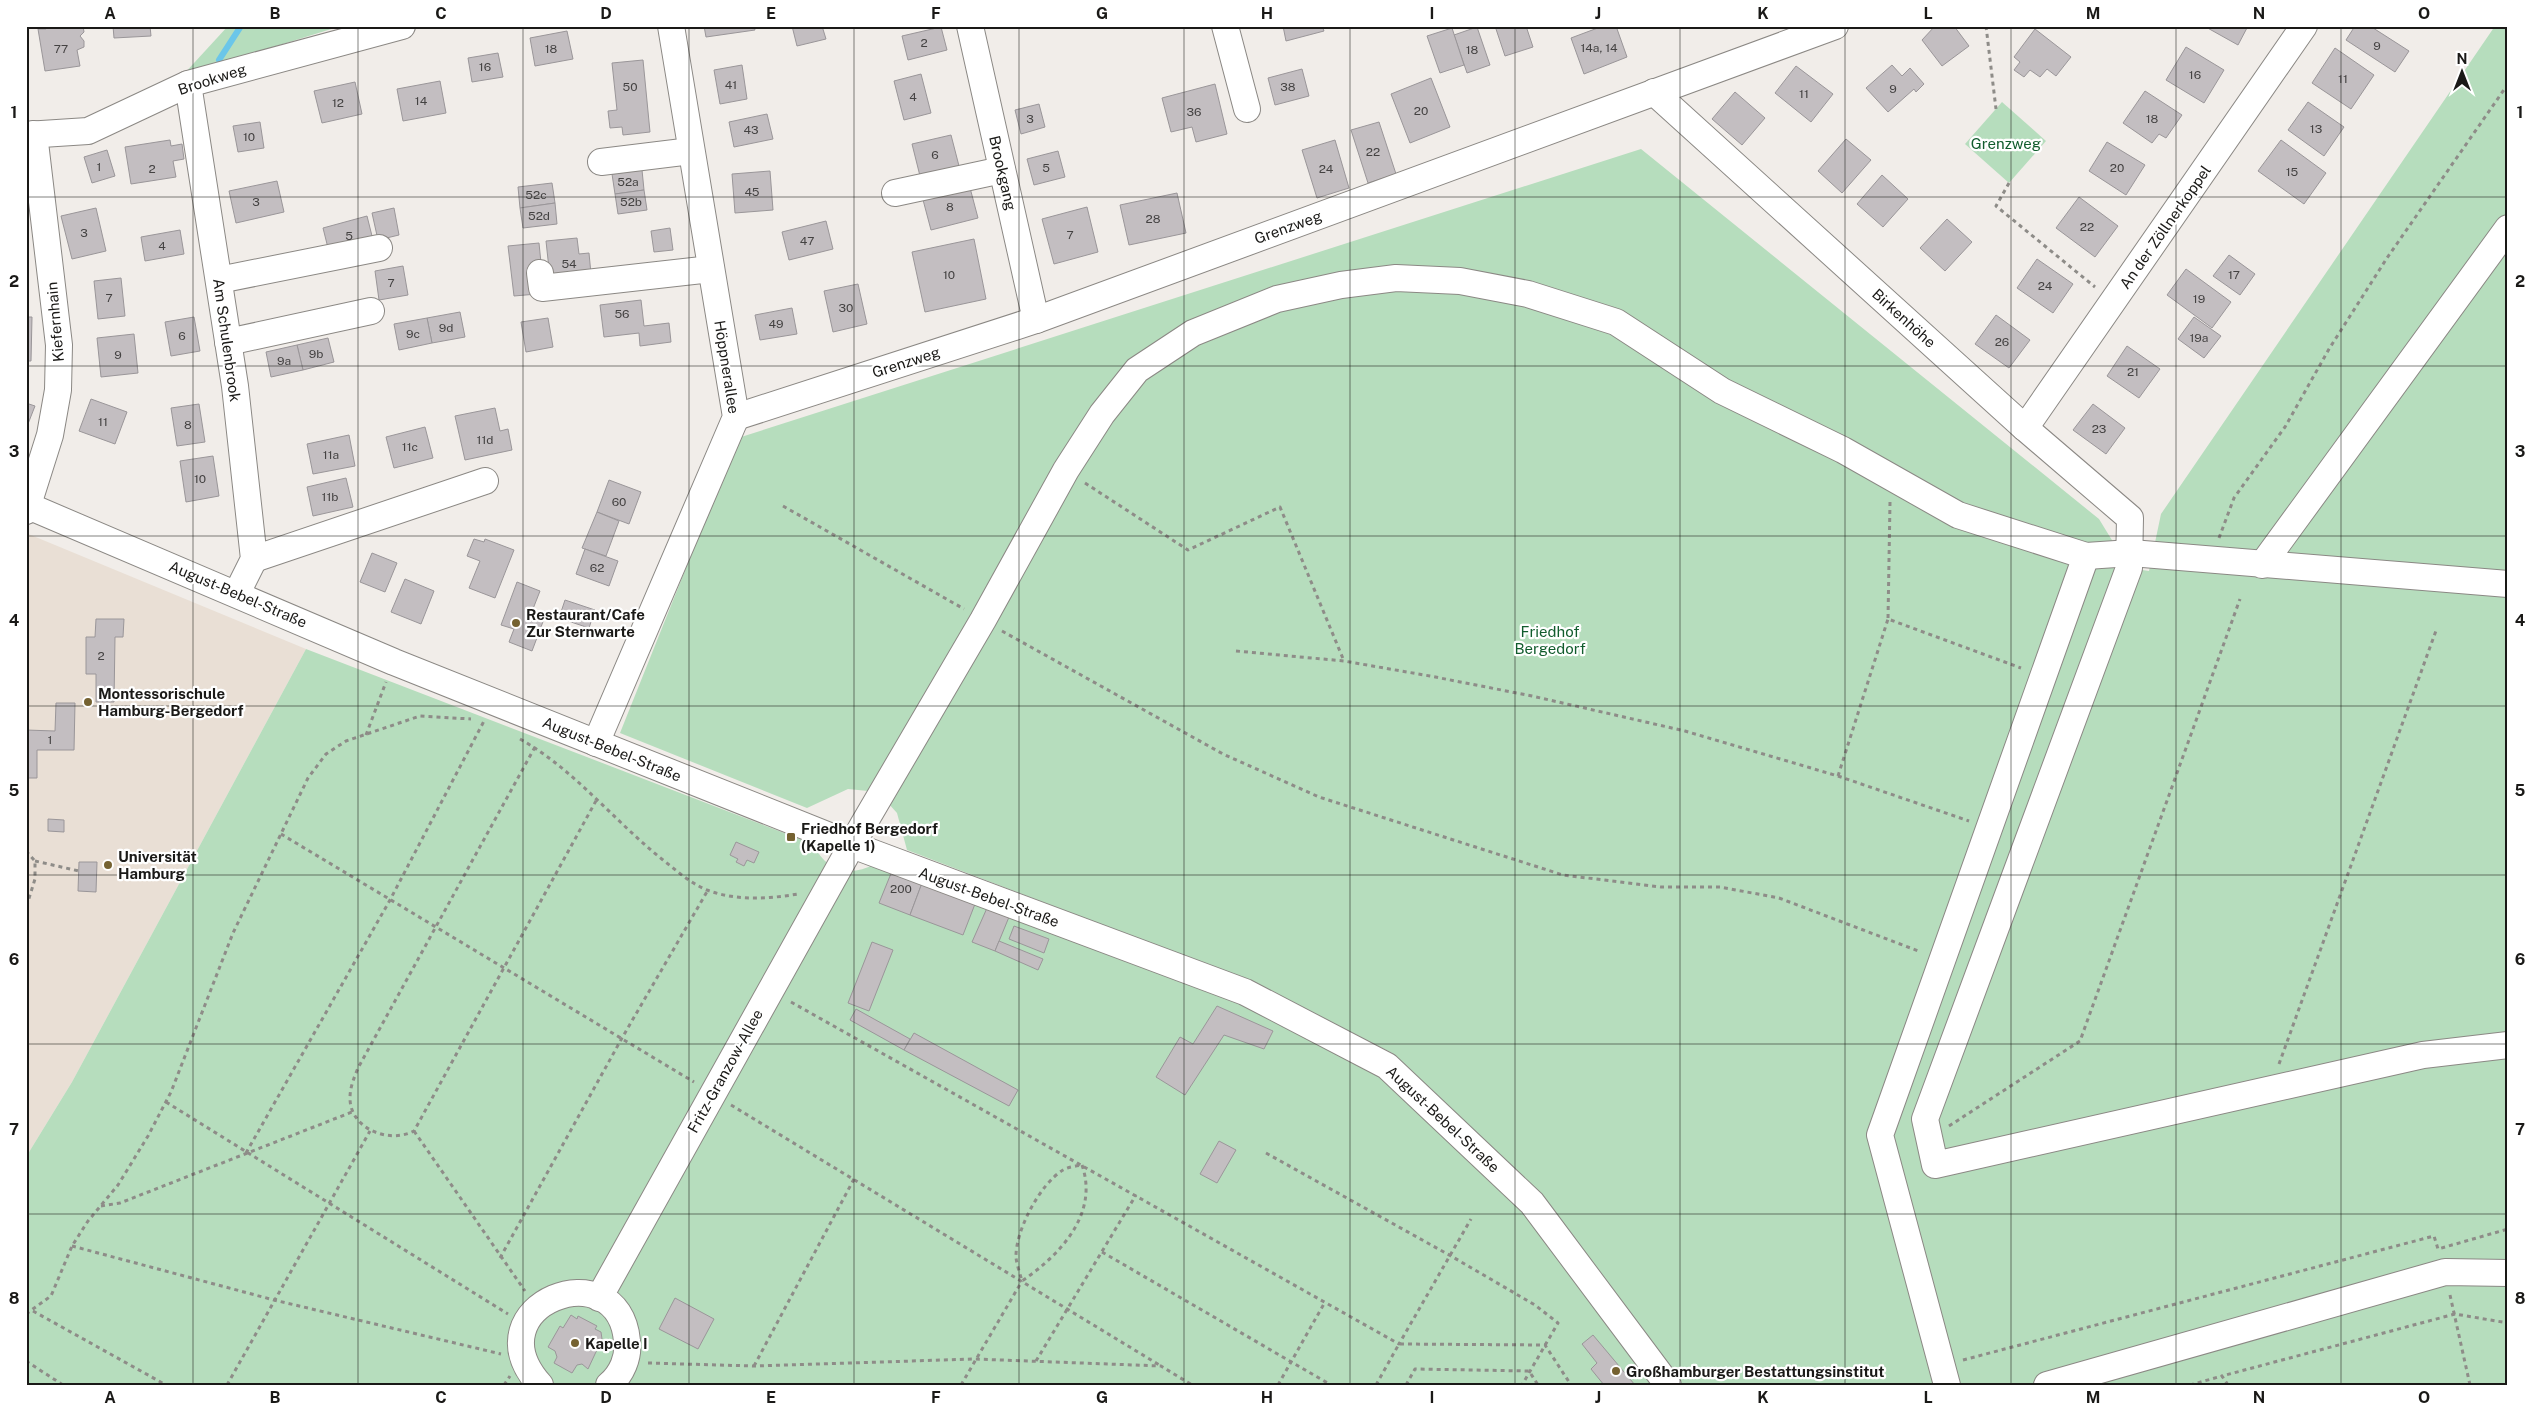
<svg xmlns="http://www.w3.org/2000/svg" width="2534" height="1411" viewBox="0 0 2534 1411" font-family="'Public Sans',sans-serif">
<style>
.built{fill:#e9dfd5}
.green{fill:#b6ddbd}
.lines{fill:none;stroke-linecap:round;stroke-linejoin:round}
.stream{stroke:#6bc6e9;stroke-width:6}
.building{fill:#c3bec1;stroke:#9a9699}
.minor-casing{stroke:#8b8884;stroke-width:28}
.path{stroke:#8e8c88;stroke-width:3;stroke-dasharray:4 4;stroke-linecap:butt}
.minor{stroke:#fff;stroke-width:26}
.grid{fill:none;stroke:#1a1917;stroke-width:1;stroke-opacity:0.55}
.poi-dot{fill:#756231;stroke:#fff;stroke-width:2}
.labels{text-anchor:middle;dominant-baseline:central;stroke-width:4.5;stroke-linejoin:round;paint-order:stroke}
.number-label{font-size:12px;fill:#444242}
.street-label{font-size:15px;fill:#1a1917;stroke:#fff}
.park-label{font-size:15px;fill:#115c2d;stroke:#fff}
.poi-label{font-size:15px;font-weight:bold;fill:#1a1917;stroke:#fff;text-anchor:start}
.neatline{fill:none;stroke:#1a1917;stroke-width:2}
.grid-label{font-size:16px;text-anchor:middle;font-weight:bold;fill:#1a1917}
</style>
<rect width="100%" height="100%" fill="#f1ede9"/>
<path class="built" d="M26,533L306,649L72,1082L26,1157Z"/>
<g class="green">
<path d="M228,26H341L183,75Z"/>
<path d="M2495,26H2508V1385H1680L1545,1202L1392,1053L1254,983L907,850L897,813L878,792L848,789L807,808L620,733L738,438L1641,149L2099,519L2129,568L2149,571L2161,514Z"/>
<path d="M2002,102L2046,141L2009,183L1965,144Z"/>
<path d="M306,649L813,844C826,871 849,878 875,864L1241,1002L1381,1075L1529,1214L1656,1385H26V1157L72,1082Z"/>
</g>
<g class="lines">
<path class="stream" d="M219,60L241,26"/>
</g>
<g class="building">
<path d="M46,26H83L84,32L80,36L84,41V47L77,50L80,66L45,71L38,29H46Z"/>
<path d="M113,26H150L151,36L114,38Z"/>
<path d="M704,26H754L755,30L706,37Z"/>
<path d="M792,26H822L826,39L797,46Z"/>
<path d="M1283,26H1322L1324,31L1286,41Z"/>
<path d="M1495,26H1526L1533,47L1505,56Z"/>
<path d="M1603,26H1616L1627,57L1584,74L1571,38Z"/>
<path d="M1935,26H1954L1969,46L1942,66L1922,40Z"/>
<path d="M2204,26H2248L2238,45Z"/>
<path d="M2355,26H2370L2409,51L2395,72L2346,40Z"/>
<path d="M941,27L947,50L908,60L902,36Z"/>
<path d="M1477,27L1490,65L1467,73L1454,35Z"/>
<path d="M1452,28L1464,65L1440,73L1427,36Z"/>
<path d="M2035,29L2071,57L2056,76L2047,69L2040,77L2030,70L2024,77L2014,70L2020,62L2014,57Z"/>
<path d="M567,31L573,59L535,66L530,38Z"/>
<path d="M2186,47L2224,70L2204,103L2166,80Z"/>
<path d="M2335,48L2374,75L2351,109L2312,83Z"/>
<path d="M498,53L503,77L472,82L468,58Z"/>
<path d="M643,60L650,132L623,135L622,127L610,128L608,111L617,110L612,63Z"/>
<path d="M742,65L747,99L720,104L714,70Z"/>
<path d="M1892,65L1902,76L1910,68L1924,84L1916,92L1914,89L1888,112L1866,88Z"/>
<path d="M1796,66L1833,94L1811,122L1775,93Z"/>
<path d="M1302,69L1309,96L1275,105L1268,78Z"/>
<path d="M921,74L931,113L904,120L894,81Z"/>
<path d="M1431,78L1450,127L1410,143L1391,94Z"/>
<path d="M440,81L446,113L403,121L397,89Z"/>
<path d="M355,82L362,114L322,123L314,91Z"/>
<path d="M1215,84L1227,134L1196,142L1192,127L1171,132L1162,98Z"/>
<path d="M2145,91L2182,115L2166,138L2159,134L2152,143L2123,123Z"/>
<path d="M1735,92L1765,118L1742,145L1712,119Z"/>
<path d="M2308,102L2344,127L2324,156L2288,130Z"/>
<path d="M1039,104L1045,127L1021,134L1015,110Z"/>
<path d="M767,114L773,139L734,147L729,122Z"/>
<path d="M260,122L264,148L238,152L233,126Z"/>
<path d="M1379,122L1396,174L1368,183L1351,130Z"/>
<path d="M951,135L959,166L920,176L912,144Z"/>
<path d="M1846,139L1871,160L1842,193L1818,171Z"/>
<path d="M170,140L171,146L182,144L184,159L173,161L176,177L131,184L125,147Z"/>
<path d="M1335,140L1349,188L1317,198L1302,150Z"/>
<path d="M2281,140L2326,173L2304,204L2258,171Z"/>
<path d="M2107,142L2145,165L2126,195L2089,171Z"/>
<path d="M107,150L115,176L92,183L84,157Z"/>
<path d="M1058,151L1065,177L1034,185L1027,159Z"/>
<path d="M642,170L644,190L615,194L612,174Z"/>
<path d="M770,171L773,210L735,213L732,174Z"/>
<path d="M1882,175L1908,199L1883,227L1857,204Z"/>
<path d="M277,181L284,212L236,223L229,191Z"/>
<path d="M552,183L555,203L520,208L518,187Z"/>
<path d="M969,184L978,218L931,230L922,196Z"/>
<path d="M644,190L647,210L618,214L615,194Z"/>
<path d="M1177,193L1186,233L1129,245L1120,205Z"/>
<path d="M2079,197L2118,226L2095,257L2056,228Z"/>
<path d="M555,203L557,224L523,228L520,208Z"/>
<path d="M1087,207L1098,252L1054,264L1042,219Z"/>
<path d="M96,208L106,251L72,259L61,216Z"/>
<path d="M394,208L399,235L378,240L372,213Z"/>
<path d="M367,216L374,244L330,256L323,228Z"/>
<path d="M1947,219L1972,242L1945,271L1920,248Z"/>
<path d="M826,221L833,249L789,260L782,232Z"/>
<path d="M670,228L673,250L654,252L651,231Z"/>
<path d="M180,230L184,254L145,261L141,237Z"/>
<path d="M577,238L579,254L589,253L591,274L550,278L546,241Z"/>
<path d="M974,239L986,299L925,312L912,252Z"/>
<path d="M539,243L541,263L537,294L514,296L508,246Z"/>
<path d="M2229,255L2255,274L2240,295L2213,276Z"/>
<path d="M2037,259L2073,284L2053,313L2017,288Z"/>
<path d="M403,266L408,295L379,300L375,271Z"/>
<path d="M2186,269L2231,302L2212,328L2167,295Z"/>
<path d="M121,278L125,316L98,319L94,281Z"/>
<path d="M858,284L867,324L833,332L824,291Z"/>
<path d="M641,300L644,326L669,323L671,342L640,346L639,333L604,337L600,305Z"/>
<path d="M792,308L797,334L760,340L755,315Z"/>
<path d="M460,312L465,337L432,343L427,318Z"/>
<path d="M1996,315L2030,340L2009,368L1975,344Z"/>
<path d="M26,317H32L31,361H26Z"/>
<path d="M194,317L200,351L171,356L165,322Z"/>
<path d="M2194,317L2221,336L2204,358L2178,339Z"/>
<path d="M427,318L432,343L399,350L394,324Z"/>
<path d="M548,318L553,347L526,352L521,322Z"/>
<path d="M134,334L138,373L101,377L97,338Z"/>
<path d="M328,338L334,362L303,370L297,345Z"/>
<path d="M297,345L303,370L271,377L266,352Z"/>
<path d="M2127,346L2160,369L2139,398L2107,376Z"/>
<path d="M91,399L127,412L115,444L79,431Z"/>
<path d="M26,403L35,406L26,429Z"/>
<path d="M199,404L205,442L177,446L171,408Z"/>
<path d="M2093,404L2125,428L2106,454L2073,430Z"/>
<path d="M495,408L500,431L508,429L512,450L465,460L455,416Z"/>
<path d="M425,427L433,458L394,468L386,437Z"/>
<path d="M349,435L355,466L313,474L307,444Z"/>
<path d="M213,456L219,496L186,502L180,461Z"/>
<path d="M346,478L353,507L313,516L307,487Z"/>
<path d="M609,480L641,492L629,524L597,512Z"/>
<path d="M597,512L619,521L606,556L582,548Z"/>
<path d="M474,539L484,542L485,539L514,550L495,598L469,588L480,561L467,556Z"/>
<path d="M585,549L618,561L609,586L576,574Z"/>
<path d="M372,553L397,563L385,592L360,582Z"/>
<path d="M405,579L434,591L421,624L391,612Z"/>
<path d="M517,582L540,591L531,614L544,619L532,651L509,642L514,629L501,625Z"/>
<path d="M565,600L595,610L589,628L559,618Z"/>
<path d="M96,619H124L123,637H115L114,702H96V674H86V637H95Z"/>
<path d="M56,703H75L74,750H37V778H26V730L55,731Z"/>
<path d="M48,819L64,820V832L48,831Z"/>
<path d="M736,842L759,852L754,863L747,860L744,866L736,862L738,859L730,855Z"/>
<path d="M79,862H97L96,892L78,891Z"/>
<path d="M892,871L922,883L910,915L879,903Z"/>
<path d="M922,883L975,904L963,935L910,915Z"/>
<path d="M987,908L1009,917L995,951L972,942Z"/>
<path d="M1014,926L1049,939L1044,953L1009,939Z"/>
<path d="M999,941L1043,959L1038,970L995,951Z"/>
<path d="M872,942L893,950L869,1011L848,1003Z"/>
<path d="M1217,1006L1273,1031L1264,1049L1224,1035L1185,1095L1156,1077L1180,1037L1193,1044Z"/>
<path d="M856,1009L910,1039L904,1050L850,1020Z"/>
<path d="M914,1033L1018,1090L1009,1106L904,1050Z"/>
<path d="M1219,1141L1236,1150L1217,1183L1200,1174Z"/>
<path d="M675,1298L714,1319L698,1349L659,1329Z"/>
<path d="M571,1315L577,1319L578,1316L597,1326L595,1329L601,1332L602,1339L588,1369L582,1364L577,1365L572,1373L554,1363L557,1357L555,1351L548,1347L560,1326L563,1328Z"/>
<path d="M1593,1335L1635,1385H1604L1591,1369L1597,1363L1582,1344Z"/>
</g>
<g class="lines">
<g class="minor-casing">
<g id="minor">
<path d="M970,26L1036,320"/>
<path d="M1225,26L1247,109"/>
<path d="M188,84L235,386L254,559L237,593"/>
<path d="M1654,92L2025,428L2130,518L2129,568L1925,1119L1935,1165L2423,1055L2508,1045"/>
<path d="M26,135L88,131L188,84L402,26"/>
<path d="M601,162L691,151"/>
<path d="M895,193L1002,170"/>
<path d="M540,273L542,288L711,269"/>
<path d="M219,280L379,248"/>
<path d="M228,342L371,311"/>
<path d="M736,417L1036,320L1835,26"/>
<path d="M2025,428L2304,26"/>
<path d="M26,505L394,662L852,845L1245,992L1387,1066L1532,1203L1668,1385"/>
<path d="M26,511L50,435L58,390L59,345L34,134"/>
<path d="M2086,556L2131,553L2508,584"/>
<path d="M254,559L485,481"/>
<path d="M2262,565L2508,228"/>
<path d="M596,743L736,417L671,26"/>
<path d="M599,1298L863,825L983,620L1066,470L1102,414L1137,370L1193,333L1277,299L1341,285L1396,278L1460,281L1528,294L1616,322L1722,391L1843,450L1958,515L2086,556L1880,1135L1947,1385"/>
<path d="M540,1385C469,1305 619,1248 627,1341C629,1357 622,1374 609,1385"/>
<path d="M2047,1385L2445,1272L2508,1273"/>
</g>
</g>
<g class="path">
<path d="M1986,26L1996,109"/>
<path d="M2009,183L1996,206L2095,287"/>
<path d="M1085,483L1188,550L1280,507L1344,661"/>
<path d="M1890,502L1888,619L2021,668"/>
<path d="M783,506L964,609"/>
<path d="M2219,538L2234,498L2285,427L2329,349L2387,258L2508,84"/>
<path d="M1002,631L1223,754L1319,797L1563,875L1661,887H1720L1779,898L1921,952"/>
<path d="M1236,651L1344,661L1430,676L1532,696L1685,731L1838,776L1969,821"/>
<path d="M366,735L386,682"/>
<path d="M520,739C575,770 614,821 663,860C677,871 690,883 707,890C736,901 768,899 798,894"/>
<path d="M535,747L358,1068C354,1078 350,1087 350,1098C350,1129 389,1144 414,1131L597,799"/>
<path d="M1838,776L1888,619"/>
<path d="M281,834L694,1082"/>
<path d="M26,851L35,861V879L26,908"/>
<path d="M35,861L79,871"/>
<path d="M791,1002L1399,1344L1471,1219"/>
<path d="M2279,1064L2437,628"/>
<path d="M166,1102L508,1314"/>
<path d="M731,1105L1161,1366"/>
<path d="M1949,1126L2080,1041L2240,599"/>
<path d="M414,1131L525,1291"/>
<path d="M246,1153L390,900L484,721"/>
<path d="M1266,1153L1451,1256L1535,1305L1558,1323L1522,1385"/>
<path d="M1082,1165C1099,1214 1060,1255 1022,1281C1020,1274 1017,1265 1016,1258C1015,1231 1040,1184 1063,1170C1068,1167 1076,1166 1082,1165Z"/>
<path d="M101,1206L120,1203L352,1112"/>
<path d="M72,1246L274,1300L501,1354"/>
<path d="M1102,1252L1331,1385"/>
<path d="M500,1258L622,1038L708,890"/>
<path d="M2450,1295L2470,1385"/>
<path d="M33,1311L166,1385"/>
<path d="M26,1314L51,1296L72,1246L88,1221L118,1185L148,1136L171,1092L233,933L308,778L326,754L346,741L420,716L471,719"/>
<path d="M1963,1360L2434,1236L2438,1249L2508,1229"/>
<path d="M26,1361L63,1385"/>
<path d="M1036,1361L1136,1195"/>
<path d="M648,1363L754,1366L975,1359L1161,1366L1192,1385"/>
<path d="M754,1366L854,1179"/>
<path d="M227,1385L370,1131"/>
<path d="M504,1385L510,1376"/>
<path d="M961,1385L1022,1281"/>
<path d="M1278,1385L1325,1302"/>
<path d="M1376,1385L1399,1344L1545,1345L1571,1385"/>
<path d="M1406,1385L1415,1369L1529,1371L1538,1385"/>
<path d="M2190,1385L2222,1376"/>
<path d="M2228,1385L2222,1376L2455,1314L2508,1323"/>
</g>
<use href="#minor" class="minor"/>
</g>
<path class="grid" d="M193,26V1385M358,26V1385M523,26V1385M689,26V1385M854,26V1385M1019,26V1385M1184,26V1385M1350,26V1385M1515,26V1385M1680,26V1385M1845,26V1385M2011,26V1385M2176,26V1385M2341,26V1385M26,197H2508M26,366H2508M26,536H2508M26,706H2508M26,875H2508M26,1044H2508M26,1214H2508"/>
<g class="poi-dot">
<circle cx="516" cy="623" r="5"/>
<circle cx="88" cy="702" r="5"/>
<rect x="786" y="832" width="10" height="10" rx="2.5"/>
<circle cx="108" cy="865" r="5"/>
<circle cx="575" cy="1343" r="5"/>
<circle cx="1616" cy="1371" r="5"/>
</g>
<g class="labels">
<g class="number-label">
<text x="924" y="43">2</text>
<text x="2377" y="46">9</text>
<text x="1599" y="48">14a, 14</text>
<text x="61" y="49">77</text>
<text x="551" y="49">18</text>
<text x="1472" y="50">18</text>
<text x="485" y="67">16</text>
<text x="2195" y="75">16</text>
<text x="2343" y="79">11</text>
<text x="731" y="85">41</text>
<text x="630" y="87">50</text>
<text x="1288" y="87">38</text>
<text x="1893" y="89">9</text>
<text x="1804" y="94">11</text>
<text x="913" y="97">4</text>
<text x="421" y="101">14</text>
<text x="338" y="103">12</text>
<text x="1421" y="111">20</text>
<text x="1194" y="112">36</text>
<text x="1030" y="119">3</text>
<text x="2152" y="119">18</text>
<text x="2316" y="129">13</text>
<text x="751" y="130">43</text>
<text x="249" y="137">10</text>
<text x="1373" y="152">22</text>
<text x="935" y="155">6</text>
<text x="99" y="167">1</text>
<text x="1046" y="168">5</text>
<text x="2117" y="168">20</text>
<text x="152" y="169">2</text>
<text x="1326" y="169">24</text>
<text x="2292" y="172">15</text>
<text x="628" y="182">52a</text>
<text x="752" y="192">45</text>
<text x="536" y="195">52c</text>
<text x="256" y="202">3</text>
<text x="631" y="202">52b</text>
<text x="950" y="207">8</text>
<text x="539" y="216">52d</text>
<text x="1153" y="219">28</text>
<text x="2087" y="227">22</text>
<text x="84" y="233">3</text>
<text x="1070" y="235">7</text>
<text x="349" y="236">5</text>
<text x="807" y="241">47</text>
<text x="162" y="246">4</text>
<text x="569" y="264">54</text>
<text x="949" y="275">10</text>
<text x="2234" y="275">17</text>
<text x="391" y="283">7</text>
<text x="2045" y="286">24</text>
<text x="109" y="298">7</text>
<text x="2199" y="299">19</text>
<text x="846" y="308">30</text>
<text x="622" y="314">56</text>
<text x="776" y="324">49</text>
<text x="446" y="328">9d</text>
<text x="413" y="334">9c</text>
<text x="182" y="336">6</text>
<text x="2199" y="338">19a</text>
<text x="2002" y="342">26</text>
<text x="316" y="354">9b</text>
<text x="118" y="355">9</text>
<text x="284" y="361">9a</text>
<text x="2133" y="372">21</text>
<text x="103" y="422">11</text>
<text x="188" y="425">8</text>
<text x="2099" y="429">23</text>
<text x="485" y="440">11d</text>
<text x="410" y="447">11c</text>
<text x="331" y="455">11a</text>
<text x="200" y="479">10</text>
<text x="330" y="497">11b</text>
<text x="619" y="502">60</text>
<text x="597" y="568">62</text>
<text x="101" y="656">2</text>
<text x="50" y="740">1</text>
<text x="901" y="889">200</text>
</g>
<g class="street-label">
<text transform="translate(212 79) rotate(-18)">Brookweg</text>
<text transform="translate(1003 173) rotate(77)">Brookgang</text>
<text transform="translate(1288 227) rotate(-20)">Grenzweg</text>
<text transform="translate(2165 227) rotate(-55)">An der Zöllnerkoppel</text>
<text transform="translate(1904 318) rotate(42)">Birkenhöhe</text>
<text transform="translate(55 322) rotate(-95)">Kiefernhain</text>
<text transform="translate(227 340) rotate(82)">Am Schulenbrook</text>
<text transform="translate(906 362) rotate(-18)">Grenzweg</text>
<text transform="translate(727 367) rotate(81)">Höppnerallee</text>
<text transform="translate(238 594) rotate(23)">August-Bebel-Straße</text>
<text transform="translate(612 749) rotate(22)">August-Bebel-Straße</text>
<text transform="translate(989 897) rotate(20)">August-Bebel-Straße</text>
<text transform="translate(725 1071) rotate(-61)">Fritz-Granzow-Allee</text>
<text transform="translate(1443 1119) rotate(43)">August-Bebel-Straße</text>
</g>
<g class="park-label">
<text x="2006" y="143">Grenzweg</text>
<text x="1550" y="631">Friedhof<tspan x="1550" dy="17">Bergedorf</tspan></text>
</g>
<g class="poi-label">
<text x="526" y="614">Restaurant/Cafe<tspan x="526" dy="17">Zur Sternwarte</tspan></text>
<text x="98" y="693">Montessorischule<tspan x="98" dy="17">Hamburg-Bergedorf</tspan></text>
<text x="801" y="828">Friedhof Bergedorf<tspan x="801" dy="17">(Kapelle 1)</tspan></text>
<text x="118" y="856">Universität<tspan x="118" dy="17">Hamburg</tspan></text>
<text x="585" y="1343">Kapelle I</text>
<text x="1626" y="1371">Großhamburger Bestattungsinstitut</text>
</g>
</g>
<rect width="2534" height="1411" fill="none" stroke="#ffffff" stroke-width="55"/>
<g transform="translate(2462 72)" stroke="#ffffff" stroke-width="4" paint-order="stroke">
<path d="M0-4L9 19L0 12L-9 19Z" fill="#1a1917"/>
<text y="-8" font-size="14" font-weight="bold" text-anchor="middle" fill="#1a1917">N</text>
</g>
<rect x="28" y="28" width="2478" height="1356" class="neatline"/>
<g class="grid-label">
<text x="110" y="19">A</text>
<text x="275" y="19">B</text>
<text x="441" y="19">C</text>
<text x="606" y="19">D</text>
<text x="771" y="19">E</text>
<text x="936" y="19">F</text>
<text x="1102" y="19">G</text>
<text x="1267" y="19">H</text>
<text x="1432" y="19">I</text>
<text x="1598" y="19">J</text>
<text x="1763" y="19">K</text>
<text x="1928" y="19">L</text>
<text x="2093" y="19">M</text>
<text x="2259" y="19">N</text>
<text x="2424" y="19">O</text>
<text x="14" y="118">1</text>
<text x="2520" y="118">1</text>
<text x="14" y="287">2</text>
<text x="2520" y="287">2</text>
<text x="14" y="457">3</text>
<text x="2520" y="457">3</text>
<text x="14" y="626">4</text>
<text x="2520" y="626">4</text>
<text x="14" y="796">5</text>
<text x="2520" y="796">5</text>
<text x="14" y="965">6</text>
<text x="2520" y="965">6</text>
<text x="14" y="1135">7</text>
<text x="2520" y="1135">7</text>
<text x="14" y="1304">8</text>
<text x="2520" y="1304">8</text>
<text x="110" y="1403">A</text>
<text x="275" y="1403">B</text>
<text x="441" y="1403">C</text>
<text x="606" y="1403">D</text>
<text x="771" y="1403">E</text>
<text x="936" y="1403">F</text>
<text x="1102" y="1403">G</text>
<text x="1267" y="1403">H</text>
<text x="1432" y="1403">I</text>
<text x="1598" y="1403">J</text>
<text x="1763" y="1403">K</text>
<text x="1928" y="1403">L</text>
<text x="2093" y="1403">M</text>
<text x="2259" y="1403">N</text>
<text x="2424" y="1403">O</text>
</g>
</svg>
